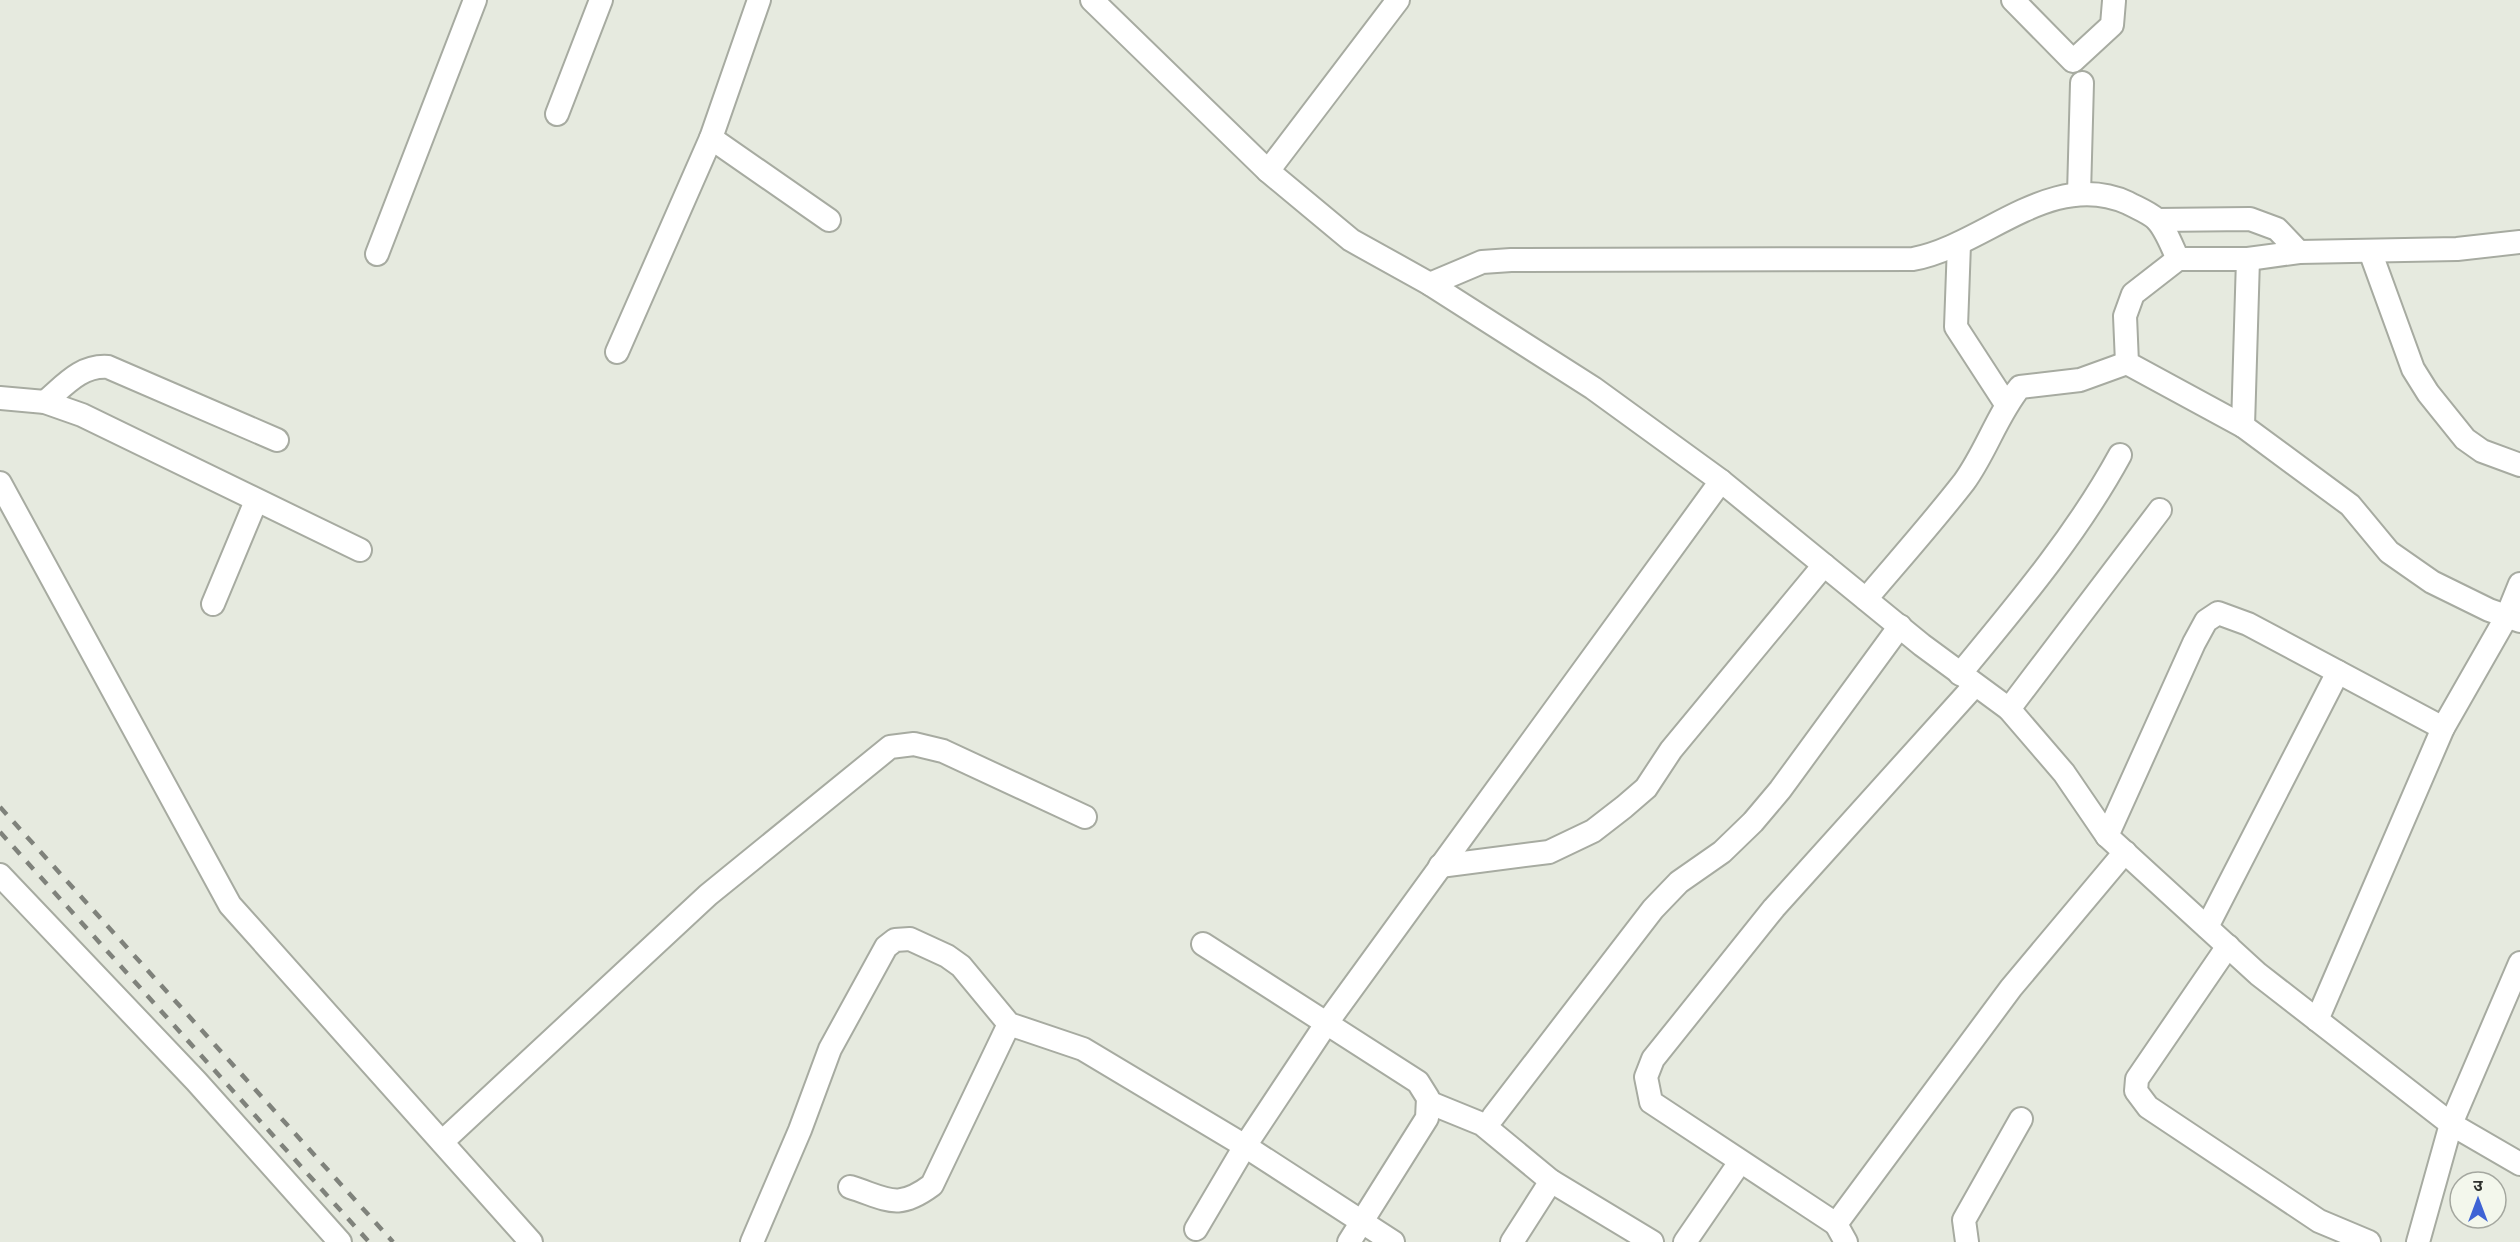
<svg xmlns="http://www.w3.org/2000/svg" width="2520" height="1242" viewBox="0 0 2520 1242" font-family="Cabin,'Noto Sans Devanagari',sans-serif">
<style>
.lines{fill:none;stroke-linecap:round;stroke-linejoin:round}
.minor-casing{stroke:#a7aba1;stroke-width:26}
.minor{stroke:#fff;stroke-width:22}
.rail{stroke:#7f827b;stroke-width:4.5;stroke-dasharray:10 10;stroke-linecap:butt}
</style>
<rect width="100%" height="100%" fill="#e6eadf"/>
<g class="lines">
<g class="minor-casing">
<g id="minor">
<path d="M1092,0L1268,171L1351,240L1430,284L1593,388L1721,481L1922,645L2009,709L2064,773L2107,836L2258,974L2451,1124L2520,1164"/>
<path d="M2013,0L2073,61L2112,25L2114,1"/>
<path d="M557,114L601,0"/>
<path d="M711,138L829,220"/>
<path d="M1268,171L1398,0"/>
<path d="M2079,194L2082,83"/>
<path d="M2157,220L2250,219L2277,229L2299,252"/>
<path d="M1959,244L1956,327L2006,404"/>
<path d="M2370,251L2413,369L2428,393L2465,439L2482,451L2520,465"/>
<path d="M377,254L475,0"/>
<path d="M2178,259L2133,294L2125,316L2127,363L2243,426"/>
<path d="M2248,259L2243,426L2350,505L2389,552L2432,582L2489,610L2520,621"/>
<path d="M1430,284L1482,262L1511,260L1913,259C1984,246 2051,168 2128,203C2137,208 2148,212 2156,219C2166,229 2172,247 2178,259H2248L2299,252L2457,249L2520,242"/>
<path d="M617,352L711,138L759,0"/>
<path d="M0,398L45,402L82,415L360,550"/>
<path d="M45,402C65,385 81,365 108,367L277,440"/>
<path d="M0,483L230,905L531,1242"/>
<path d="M1866,599C1899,560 1933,522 1964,482C1986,452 1997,415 2020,387L2080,380L2127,363"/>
<path d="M213,604L256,501"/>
<path d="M1960,674C2017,605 2077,534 2120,455"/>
<path d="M2009,709L2160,510"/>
<path d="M2107,836L2194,643L2206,621L2218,613L2248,624L2443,728"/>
<path d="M1440,866L1549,852L1593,831L1624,807L1646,788L1671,750L1824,565"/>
<path d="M0,875L196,1081L340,1242"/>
<path d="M2207,927L2338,672"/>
<path d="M1203,944L1418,1082L1428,1098L1427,1118L1349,1242"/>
<path d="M2228,946L2137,1079L2136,1091L2148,1107L2319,1221L2369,1242"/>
<path d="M2317,1020L2443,728L2507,616L2520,584"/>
<path d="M1428,1102L1482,1124L1551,1181L1652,1242"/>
<path d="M1493,1117L1653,909L1679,882L1722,852L1753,822L1780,790L1900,626"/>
<path d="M442,1142L708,895L890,747L914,744L943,751L1085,817"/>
<path d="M850,1187C888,1199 897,1211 932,1185L1009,1024"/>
<path d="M1836,1224L1651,1102L1646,1077L1653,1059L1774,908L1975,685"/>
<path d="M1196,1229L1245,1146L1326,1024L1721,481"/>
<path d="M752,1242L800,1130L830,1049L886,947L895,940L910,939L947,956L961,966L1009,1024L1083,1049L1245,1146L1393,1242"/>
<path d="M1512,1242L1551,1181"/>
<path d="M1685,1242L1740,1162"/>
<path d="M1846,1242L1836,1224L2011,988L2125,852"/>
<path d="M1967,1242L1964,1220L2021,1119"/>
<path d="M2418,1242L2451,1124L2520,963"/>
</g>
</g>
<use href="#minor" class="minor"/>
<g class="rail">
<path d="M0,807L393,1242"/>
<path d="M0,832L369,1242"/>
</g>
</g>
<g transform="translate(2478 1200)"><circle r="28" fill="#f3f7ec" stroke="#a4a79f" stroke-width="1.5"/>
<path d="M0-4.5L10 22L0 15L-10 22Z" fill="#3e63d5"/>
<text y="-9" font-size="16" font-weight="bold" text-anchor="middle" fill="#2e302c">उ</text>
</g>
</svg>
